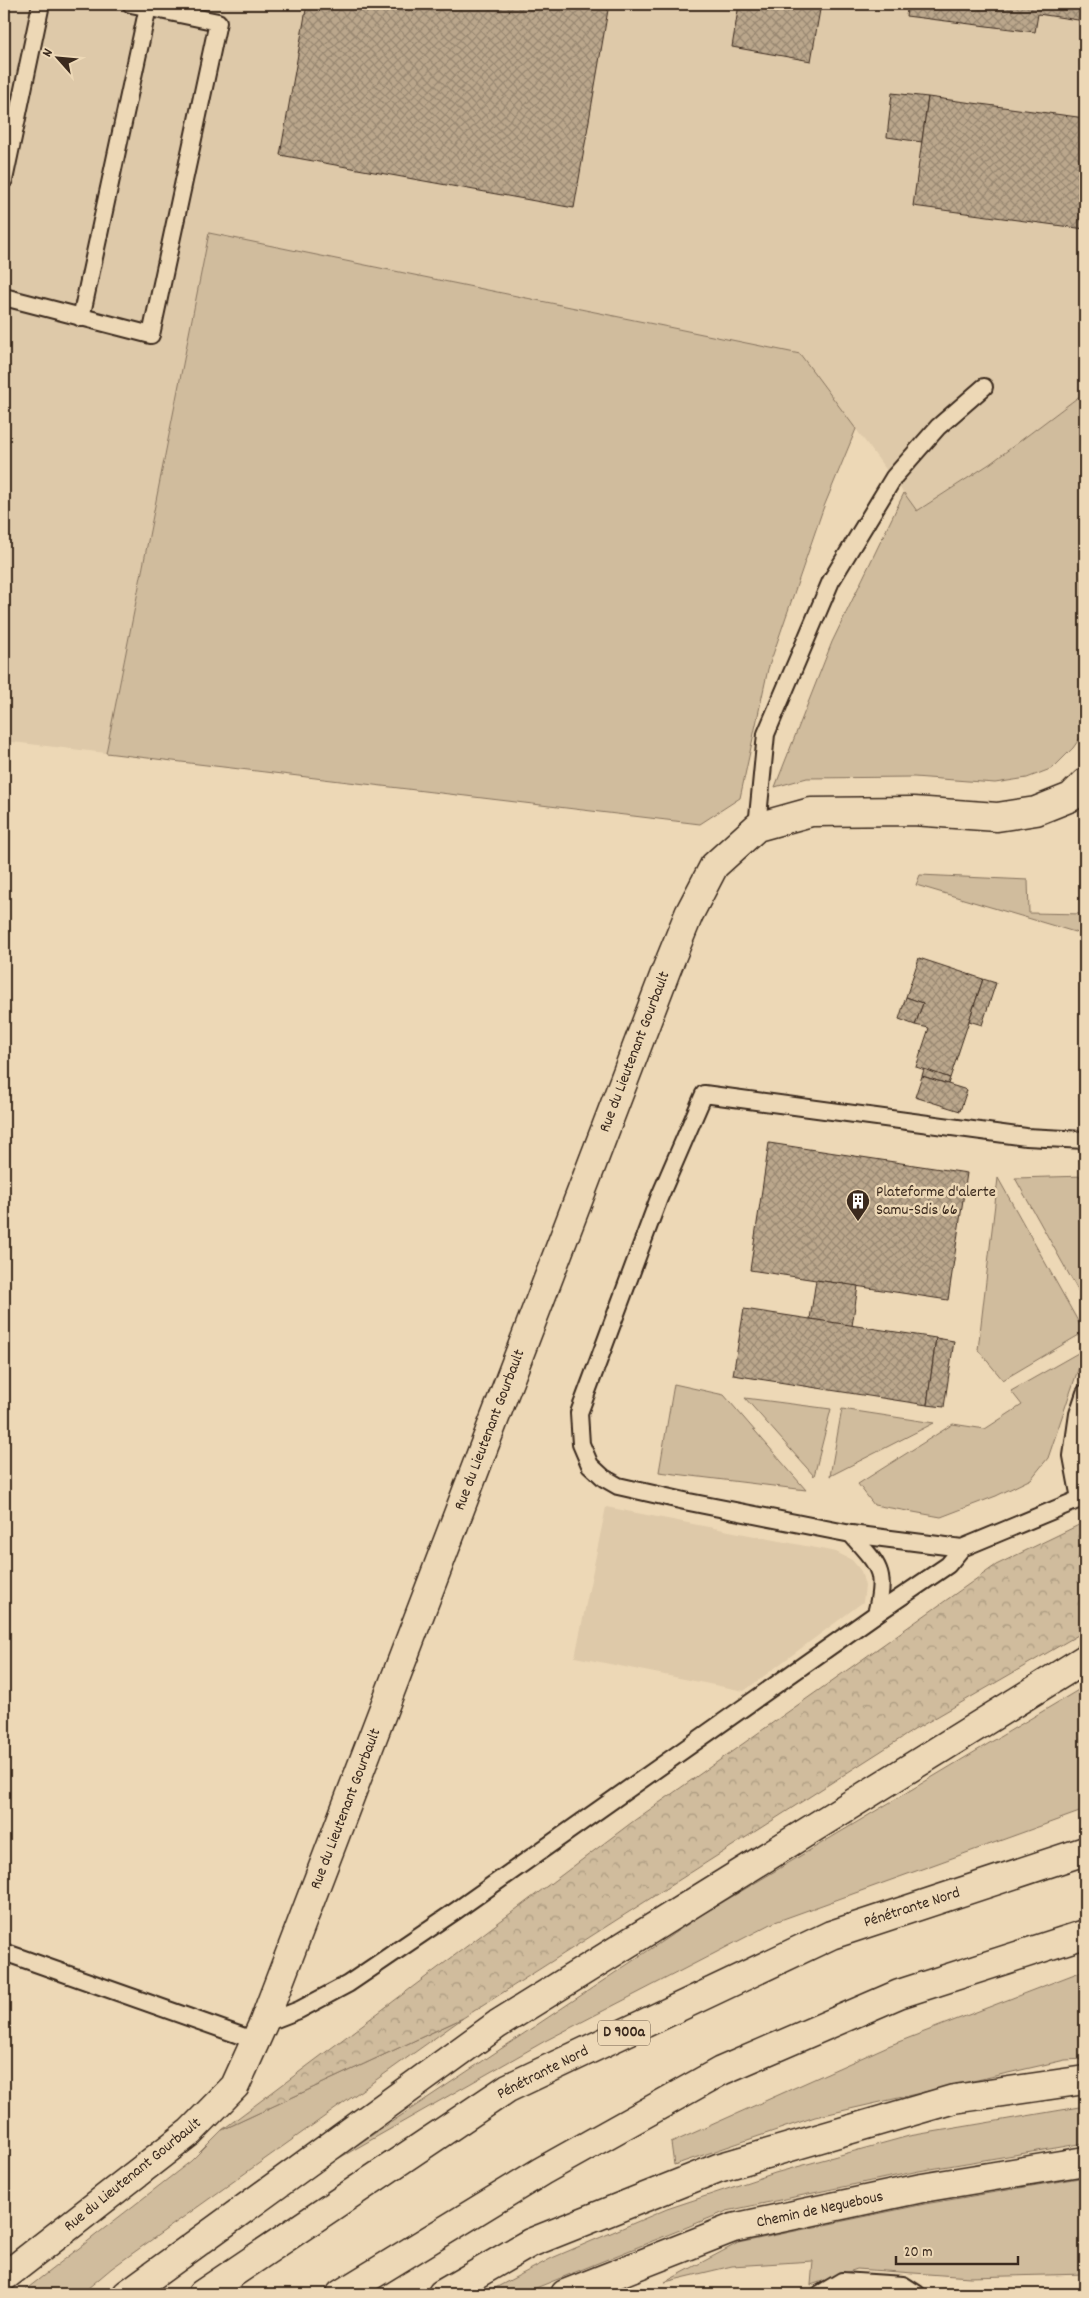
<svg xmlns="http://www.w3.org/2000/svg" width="1089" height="2298" viewBox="0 0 1089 2298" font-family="Dekko,sans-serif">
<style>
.built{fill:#dec9a9}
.green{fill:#d0bc9d;stroke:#86735e}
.forest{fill:url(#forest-crowns);stroke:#86735e}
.building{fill:url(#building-cross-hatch);stroke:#3b2a1e}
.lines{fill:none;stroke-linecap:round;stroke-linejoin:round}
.service-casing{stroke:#3b2a1e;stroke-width:20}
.minor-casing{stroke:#3b2a1e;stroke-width:31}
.trunk-casing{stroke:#3b2a1e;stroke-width:31}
.service{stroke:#edd8b6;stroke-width:16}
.minor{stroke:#edd8b6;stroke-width:28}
.trunk{stroke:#edd8b6;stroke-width:28}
.labels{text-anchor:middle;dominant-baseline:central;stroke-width:5;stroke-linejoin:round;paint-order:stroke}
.shield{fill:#edd8b6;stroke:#705e4c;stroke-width:1}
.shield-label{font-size:15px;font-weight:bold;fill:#3b2a1e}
.street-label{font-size:16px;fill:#3b2a1e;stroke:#edd8b6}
.poi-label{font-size:16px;fill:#3b2a1e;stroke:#edd8b6;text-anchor:start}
</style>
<defs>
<pattern id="forest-crowns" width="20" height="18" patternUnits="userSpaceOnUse" patternTransform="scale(1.25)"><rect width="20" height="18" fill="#d0bc9d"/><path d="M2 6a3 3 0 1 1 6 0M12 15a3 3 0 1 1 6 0" fill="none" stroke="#aa997f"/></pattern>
<pattern id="building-cross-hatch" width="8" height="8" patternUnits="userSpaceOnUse" patternTransform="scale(1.25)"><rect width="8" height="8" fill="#bba78c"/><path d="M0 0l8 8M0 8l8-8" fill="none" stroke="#998872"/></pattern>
</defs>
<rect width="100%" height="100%" fill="#edd8b6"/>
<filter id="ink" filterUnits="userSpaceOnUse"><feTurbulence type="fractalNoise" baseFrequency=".02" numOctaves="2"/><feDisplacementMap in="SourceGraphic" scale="10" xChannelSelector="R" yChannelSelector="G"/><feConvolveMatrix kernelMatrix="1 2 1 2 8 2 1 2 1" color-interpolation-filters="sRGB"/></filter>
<g filter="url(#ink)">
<g class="built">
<path d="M4,4H1085V392L991,463L917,511L800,354L209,233L106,753L4,741Z"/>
<path d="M606,1507L836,1552L852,1560L861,1571L865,1586L863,1602L744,1691L575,1657Z"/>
</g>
<g class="green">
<path d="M209,233L800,354L856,429L823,509L768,669L740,798L700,824L106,753Z"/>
<path d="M1085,392V731L1073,748L1053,768L1027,778L995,783L914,777L807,778L775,787L832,642L904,493L917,511L991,463Z"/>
<path d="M920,875L1028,880L1029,913L1085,914V935L916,885Z"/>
<path d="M1085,1176V1303L1015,1178Z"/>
<path d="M998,1178L1084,1332L1003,1380L978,1350Z"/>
<path d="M1085,1349L1048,1458L1031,1479L996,1496L941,1517L874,1505L858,1484L953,1424L985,1429L1022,1405L1011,1391Z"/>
<path d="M674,1384L724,1395L806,1490L659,1472Z"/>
<path d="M745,1398L831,1409L814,1476Z"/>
<path d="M842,1409L934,1423L830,1476Z"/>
<path d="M1085,1686V1810L775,1922L545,2041L327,2165L703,1914Z"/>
<path d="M1085,1970V2059L1065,2060L815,2117L674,2165L671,2143L888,2046Z"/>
<path d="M463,2018L112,2268L81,2294H20L191,2161L222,2130Z"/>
<path d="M1085,2106V2143L919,2171L727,2211L521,2294H484L552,2258L667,2209L775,2173L909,2136Z"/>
<path d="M1085,2177V2274L970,2277L857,2269L811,2285L813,2261L732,2266L665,2282L738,2243L925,2204Z"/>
</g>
<path class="forest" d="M1085,1522V1631L914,1730L463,2018L222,2130L635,1820L996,1565Z"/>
<g class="building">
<path d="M307,4H609L574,208L280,155Z"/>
<path d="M739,4H821L811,61L732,47Z"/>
<path d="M908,4H1085V21L1038,14L1035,32L906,16Z"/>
<path d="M892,93L928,97L922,142L887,137Z"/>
<path d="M928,97L1085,118V229L913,206Z"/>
<path d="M919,958L983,979L950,1078L916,1067L929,1028L915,1025L923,1003L906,997Z"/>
<path d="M983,979L996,983L982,1025L969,1021Z"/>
<path d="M906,997L923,1003L915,1025L899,1019Z"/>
<path d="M924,1069L950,1078L948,1084L922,1076Z"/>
<path d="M922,1076L967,1090L960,1111L915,1097Z"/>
<path d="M769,1143L967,1173L948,1300L750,1270Z"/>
<path d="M816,1280L858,1286L852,1326L810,1319Z"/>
<path d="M744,1309L936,1338L927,1405L733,1375Z"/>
<path d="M936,1338L954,1341L944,1407L927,1405Z"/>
</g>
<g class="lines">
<g class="service-casing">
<g id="service">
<path d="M4,180L41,4"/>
<path d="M4,297L151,335L218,22L131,4"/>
<path d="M81,318L148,7"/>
<path d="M757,827L766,734L831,581L894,477L938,427L984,387"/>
<path d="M1085,1393L1078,1414L1072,1456L1080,1499L1085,1496"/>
<path d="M1080,1499L962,1548L851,1534L689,1502L618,1486L604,1478L590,1465L581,1444L579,1413L659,1198L704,1094L1026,1137L1085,1140"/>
<path d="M851,1534C879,1567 887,1569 876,1614"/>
<path d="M4,1952L256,2041"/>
<path d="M263,2024L299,2010L348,1984L457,1910L876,1614L948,1565L962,1548"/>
<path d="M820,2294L842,2281L903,2285L917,2294"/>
</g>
</g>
<g class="minor-casing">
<g id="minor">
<path d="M4,2277L190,2132L235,2086L263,2024L667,968L689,914L714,866L757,827L811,812L913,811L997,817L1036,811L1071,797L1085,783"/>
<path d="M565,2294L733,2228L922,2188L1085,2161"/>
</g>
</g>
<g class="trunk-casing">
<g id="trunk">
<path d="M127,2294L498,2024L1085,1659"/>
<path d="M202,2294L508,2088L831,1935L1085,1851"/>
<path d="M341,2294L542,2171L721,2071L899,1994L1085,1934"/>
<path d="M442,2294L530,2243L718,2168L954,2099L1085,2080"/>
</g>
</g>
<use href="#service" class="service"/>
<use href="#minor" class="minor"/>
<use href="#trunk" class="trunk"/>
</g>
</g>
<defs>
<g id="building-pin" transform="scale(1.25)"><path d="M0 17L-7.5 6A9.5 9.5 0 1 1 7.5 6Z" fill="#3b2a1e" stroke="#edd8b6"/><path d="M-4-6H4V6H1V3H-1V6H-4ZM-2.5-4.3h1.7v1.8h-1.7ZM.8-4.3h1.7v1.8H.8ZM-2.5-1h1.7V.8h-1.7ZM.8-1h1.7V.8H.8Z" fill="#fff"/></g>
</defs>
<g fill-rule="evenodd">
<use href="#building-pin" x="858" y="1201"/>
</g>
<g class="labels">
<rect class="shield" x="598" y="2020.5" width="52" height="25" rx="4"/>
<g class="shield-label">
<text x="624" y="2033">D 900a</text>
</g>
<g class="street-label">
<text transform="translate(635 1052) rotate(-69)">Rue du Lieutenant Gourbault</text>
<text transform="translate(490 1430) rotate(-69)">Rue du Lieutenant Gourbault</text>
<text transform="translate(346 1809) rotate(-69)">Rue du Lieutenant Gourbault</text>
<text transform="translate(912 1908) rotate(-18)">Pénétrante Nord</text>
<text transform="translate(543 2073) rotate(-27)">Pénétrante Nord</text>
<text transform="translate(133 2175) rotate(-39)">Rue du Lieutenant Gourbault</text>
<text transform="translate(820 2210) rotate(-12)">Chemin de Neguebous</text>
</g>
<g class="poi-label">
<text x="876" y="1192">Plateforme d'alerte<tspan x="876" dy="18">Samu-Sdis 66</tspan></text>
</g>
</g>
<rect width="1089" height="2298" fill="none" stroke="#edd8b6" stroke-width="20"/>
<rect x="10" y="10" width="1069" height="2278" fill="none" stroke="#3b2a1e" stroke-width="2" filter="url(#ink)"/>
<g transform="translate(58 58) rotate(297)" stroke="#edd8b6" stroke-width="4" paint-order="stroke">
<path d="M0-4L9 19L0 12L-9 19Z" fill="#3b2a1e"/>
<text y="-8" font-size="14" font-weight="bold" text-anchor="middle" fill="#3b2a1e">N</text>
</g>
<path d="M896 2256v8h122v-8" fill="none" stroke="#3b2a1e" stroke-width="2.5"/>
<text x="904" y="2256" font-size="15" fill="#3b2a1e" stroke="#edd8b6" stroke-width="4" paint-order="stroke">20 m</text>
</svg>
